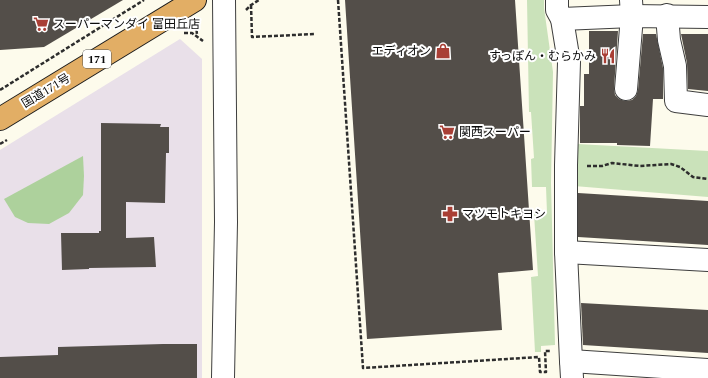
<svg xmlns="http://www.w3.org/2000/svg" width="708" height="378" viewBox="0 0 708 378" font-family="Spectral,'Noto Sans JP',serif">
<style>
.industrial{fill:#e9e0e9}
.green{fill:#cae2ba}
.forest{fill:#add19c}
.building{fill:#534e49}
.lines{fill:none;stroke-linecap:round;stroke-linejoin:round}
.minor-casing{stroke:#3e3e3e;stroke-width:24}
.highway-casing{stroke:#1c1c1c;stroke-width:24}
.path{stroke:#2d2d2d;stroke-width:2.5;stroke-dasharray:4 2;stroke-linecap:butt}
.minor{stroke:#fff;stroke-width:22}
.highway{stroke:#e2ae65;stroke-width:22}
.labels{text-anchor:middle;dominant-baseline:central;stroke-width:4;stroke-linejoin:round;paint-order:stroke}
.shield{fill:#fff;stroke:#545454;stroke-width:1}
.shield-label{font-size:11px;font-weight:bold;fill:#0b0b0b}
.poi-label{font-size:12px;fill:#0b0b0b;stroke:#fff;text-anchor:start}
.street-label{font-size:12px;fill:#0b0b0b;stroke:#fff}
</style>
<rect width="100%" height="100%" fill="#fdfbec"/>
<path class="industrial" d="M180,39L202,59V378H0V150Z"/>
<g class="green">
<path d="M527,0H544V8L553,72L551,183L555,345L541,346V352H535L531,277L538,276L534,214L547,213L546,187H532L531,159L534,158L531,112H529Z"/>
<path d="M577,144L708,151V197L574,186Z"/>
</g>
<path class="forest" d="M83,156L84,176L83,195L69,213L49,224L28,223L15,217L4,199Z"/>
<g class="building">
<path d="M0,0H123L44,47L0,50Z"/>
<path d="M345,0H515L533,270L498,273L502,330L367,339Z"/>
<path d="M589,31H618L614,88L615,95L619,99L625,101L632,100L636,96L638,90L643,34H656L663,68V99H653L650,146L617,145V143H580V106H584V74H589Z"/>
<path d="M681,34H708V91L688,89L687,63Z"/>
<path d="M101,123L161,124L160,127H169V153H166L165,203L126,202V238L154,237L156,267L89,268V269L62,270L61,233H99V231H101Z"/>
<path d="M578,193L708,201V245L578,237Z"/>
<path d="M581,303L708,310V353L583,345Z"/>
<path d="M163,344H197V378H0V357L58,355V347Z"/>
</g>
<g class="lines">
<g class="minor-casing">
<g id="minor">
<path d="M557,0V10L562,19L569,62L566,165V252L571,361L572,378"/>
<path d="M667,15L669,40L675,66L676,101L708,105"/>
<path d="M562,19L632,16L708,17"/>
<path d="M626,89L632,16L631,0"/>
<path d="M566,252L708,260"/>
<path d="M571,361L708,370"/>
<path d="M223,378L226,222L224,0"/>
</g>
</g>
<g class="highway-casing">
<path id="highway" d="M0,119L195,0"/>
</g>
<g class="path">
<path d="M338,0L363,368L539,357L540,372H546L545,351H550"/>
<path d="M251,5L252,37L315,34"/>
<path d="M246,10L251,5L259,0"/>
<path d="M196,24L197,35"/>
<path d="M184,33H192L203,41"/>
<path d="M0,90L144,0"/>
<path d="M0,144L7,140"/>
<path d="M587,166H602L612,163L640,166L671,164L680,167L693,177L708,179"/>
</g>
<use href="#minor" class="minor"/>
<use href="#highway" class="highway"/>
</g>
<defs>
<g id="supermarket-bare" transform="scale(1.2)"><path d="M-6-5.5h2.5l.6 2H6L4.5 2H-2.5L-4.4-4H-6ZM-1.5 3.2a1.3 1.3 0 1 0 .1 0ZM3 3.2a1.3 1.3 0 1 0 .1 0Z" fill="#a93f35" stroke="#fff" stroke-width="2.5" paint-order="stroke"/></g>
<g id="shop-bare" transform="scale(1.2)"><path d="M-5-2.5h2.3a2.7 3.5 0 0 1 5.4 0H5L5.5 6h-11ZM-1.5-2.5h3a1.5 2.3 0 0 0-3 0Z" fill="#a93f35" stroke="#fff" stroke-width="2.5" paint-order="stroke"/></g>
<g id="restaurant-bare" transform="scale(1.2)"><path d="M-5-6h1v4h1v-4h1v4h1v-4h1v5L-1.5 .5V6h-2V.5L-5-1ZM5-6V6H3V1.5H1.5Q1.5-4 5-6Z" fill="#a93f35" stroke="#fff" stroke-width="2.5" paint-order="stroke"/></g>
<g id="pharmacy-bare" transform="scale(1.2)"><path d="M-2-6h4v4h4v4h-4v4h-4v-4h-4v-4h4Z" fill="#a93f35" stroke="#fff" stroke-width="2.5" paint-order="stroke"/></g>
</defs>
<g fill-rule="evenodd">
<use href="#supermarket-bare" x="41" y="24"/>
<use href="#shop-bare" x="443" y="51"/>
<use href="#restaurant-bare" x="608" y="56"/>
<use href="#supermarket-bare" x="447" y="132"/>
<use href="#pharmacy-bare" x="450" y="214"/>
</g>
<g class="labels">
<rect class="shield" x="83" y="50" width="28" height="18" rx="3"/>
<g class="shield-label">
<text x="97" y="59">171</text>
</g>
<g class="poi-label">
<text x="53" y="24">スーパーマンダイ 富田丘店</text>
<text x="431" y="51" text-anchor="end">エディオン</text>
<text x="596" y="56" text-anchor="end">すっぽん・むらかみ</text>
<text x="459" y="132">関西スーパー</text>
<text x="462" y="214">マツモトキヨシ</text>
</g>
<g class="street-label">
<text transform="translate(46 91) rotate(-31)">国道171号</text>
</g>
</g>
</svg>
